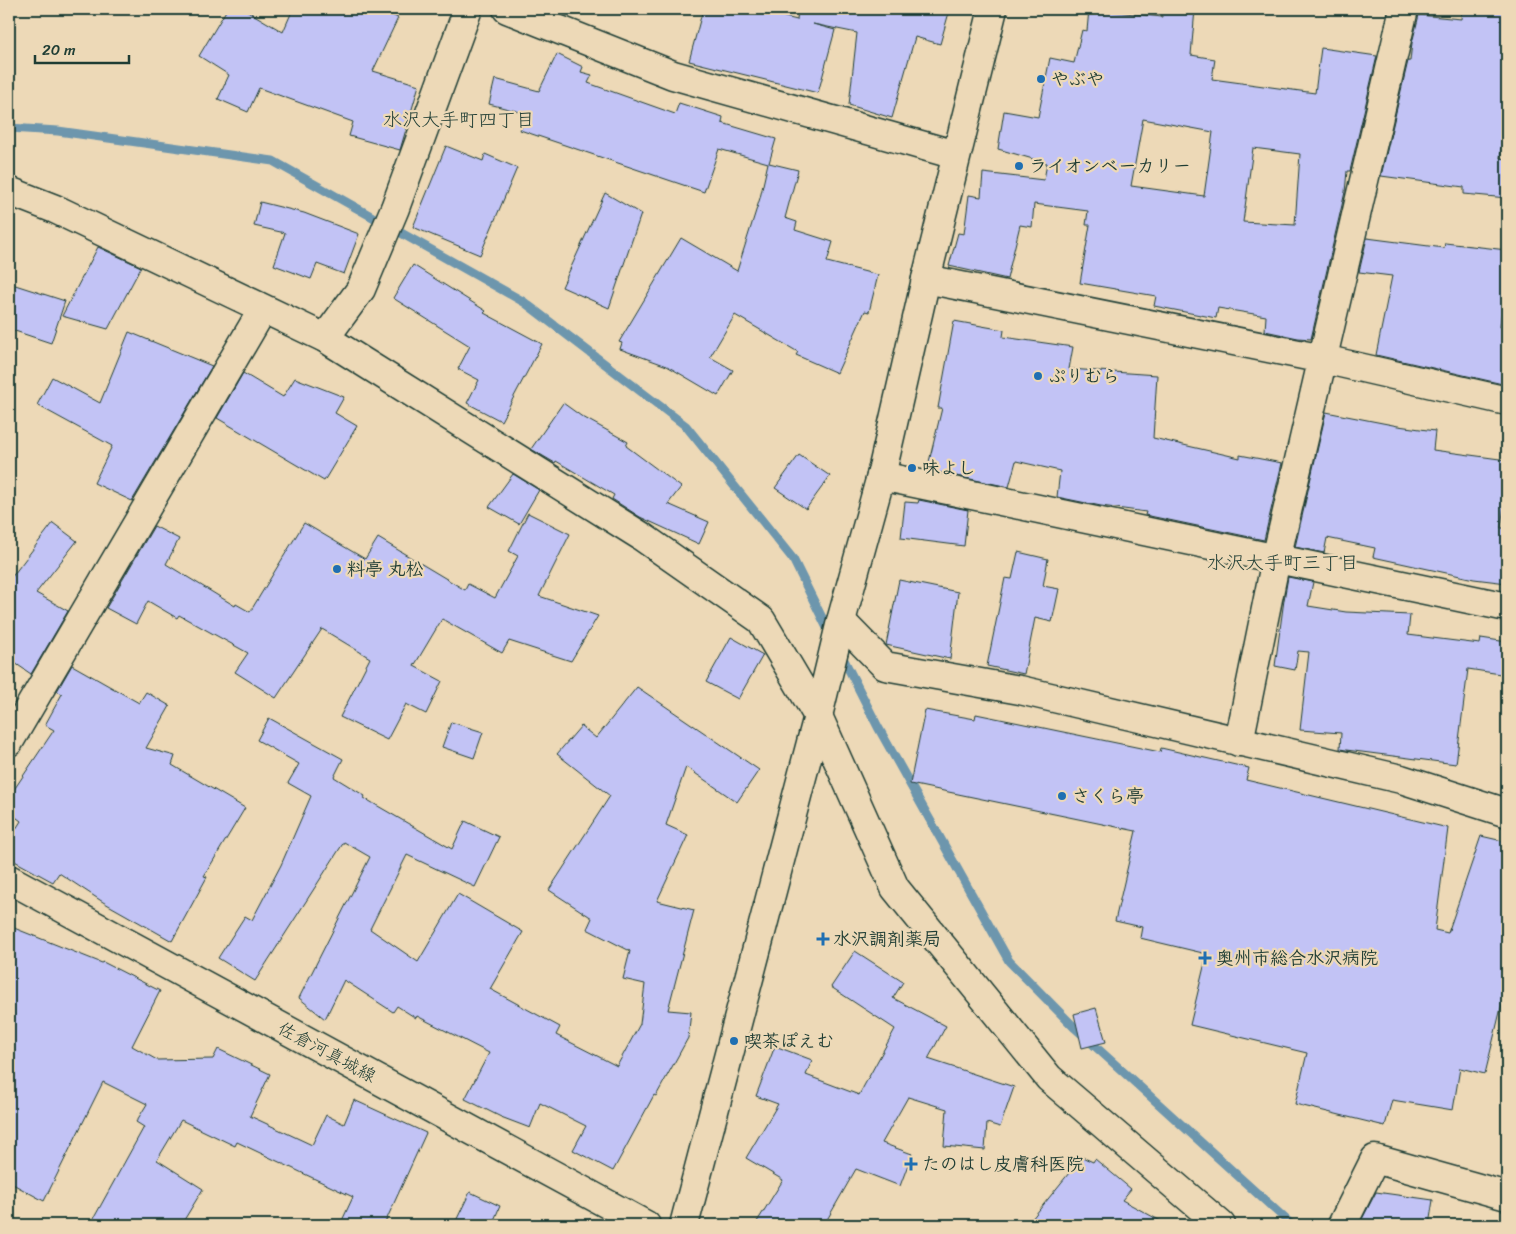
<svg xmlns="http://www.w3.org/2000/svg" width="1516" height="1234" viewBox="0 0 1516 1234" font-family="Sriracha,'Klee One',sans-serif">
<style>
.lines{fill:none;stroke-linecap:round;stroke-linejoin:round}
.stream{stroke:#6d96ad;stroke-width:9}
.building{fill:#c2c3f5;stroke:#1f3d34;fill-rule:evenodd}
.minor-casing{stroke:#1f3d34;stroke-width:31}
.tertiary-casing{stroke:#1f3d34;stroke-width:31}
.secondary-casing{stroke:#1f3d34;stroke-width:31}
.minor{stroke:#edd9b7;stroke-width:28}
.tertiary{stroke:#edd9b7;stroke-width:28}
.secondary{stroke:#edd9b7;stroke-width:28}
.poi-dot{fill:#1f6fb2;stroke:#edd9b7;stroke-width:2}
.labels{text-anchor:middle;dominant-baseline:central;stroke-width:4.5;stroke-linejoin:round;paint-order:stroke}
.poi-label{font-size:18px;font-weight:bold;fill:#1f3d34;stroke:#edd9b7;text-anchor:start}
.street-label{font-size:18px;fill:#1f3d34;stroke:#edd9b7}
.neighbourhood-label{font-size:19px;fill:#1f3d34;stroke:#edd9b7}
</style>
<rect width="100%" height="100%" fill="#edd9b7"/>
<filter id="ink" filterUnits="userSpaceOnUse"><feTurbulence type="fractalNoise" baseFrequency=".02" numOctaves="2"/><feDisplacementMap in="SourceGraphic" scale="10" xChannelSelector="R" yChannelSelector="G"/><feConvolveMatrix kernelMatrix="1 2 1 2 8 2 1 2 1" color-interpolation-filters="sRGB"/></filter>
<g filter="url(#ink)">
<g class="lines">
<g class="stream">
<path d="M9,128L58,131L273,161L524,302L686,426L793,559L830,634"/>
<path d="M840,652L878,727L1009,961L1075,1028L1292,1225"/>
</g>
</g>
<g class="building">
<path d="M227,9H244L283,32L293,9H379L398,18L373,71L419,85L400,150L349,136L353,122L259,88L248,112L218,99L229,75L199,56Z"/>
<path d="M703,9H766L765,12L797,20L798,9H950L940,44L915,37L892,118L849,105L857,33L813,24L835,30L818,93L689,61Z"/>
<path d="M1089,9L1162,17V9H1195L1191,55L1215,59L1212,79L1315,93L1321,48L1377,56L1350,171H1347L1345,192L1311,339L1298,338L1265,331L1266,316L1218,308L1216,318L1154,306L1156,296L1080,283L1090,225H1086L1088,211L1034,204L1032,227L1020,225L1007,279L949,266L958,233L964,234L969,195L981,197L983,173L1044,180L1047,163L998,149L1004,111L1038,117L1050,58L1074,63L1082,30L1087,31ZM1143,119L1213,132L1204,196L1131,186ZM1253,148L1300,154L1295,225L1243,222Z"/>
<path d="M1462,9L1507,10V104L1500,158L1507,159V198L1464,194V187L1381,176L1408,61H1410L1412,43L1419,15L1461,19Z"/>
<path d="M557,54L583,67L581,72L592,75L588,83L675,114L679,103L723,117L722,123L776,139L769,163L798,170L785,218L797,222L795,230L833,242L827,262L878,275L869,312L865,311L837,373L796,355L798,352L735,315L710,357L733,370L718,396L667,366L620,349L622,343L619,342L681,238L737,271L760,198L768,163L719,149L704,192L520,130L528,114L489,104L495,79L539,91Z"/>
<path d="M446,146L483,161L485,154L517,168L480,255L413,227Z"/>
<path d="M605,193L641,214L609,308L562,287Z"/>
<path d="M260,202L304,213L359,234L344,274L317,264L311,279L274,265L285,233L254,226Z"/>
<path d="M1367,238L1444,248L1445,243L1507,250V264L1500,327H1507V385L1376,355L1392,276L1359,272Z"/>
<path d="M98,247L141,267L108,329L62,316Z"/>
<path d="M413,265L486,311L484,313L542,344L501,421L467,403L479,380L458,369L470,346L393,298Z"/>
<path d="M9,283L65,301L51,343L9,329Z"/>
<path d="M954,321L1004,330L1003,337L1073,347L1069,369L1157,375L1153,438L1240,458V455L1282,463L1264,540L1145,515L1146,512L1101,506L1057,497L1060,471L1016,461L1009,487L927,470L942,408H938Z"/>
<path d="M129,332L212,366L132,501L94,483L112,446L37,405L52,377L100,403Z"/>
<path d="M243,373L283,397L295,378L344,397L335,413L357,426L324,481L217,418Z"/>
<path d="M563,403L581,416L628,442L626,446L681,487L668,504L709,522L699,544L640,517L612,499L614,495L556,461L555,463L531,449Z"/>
<path d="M1326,412L1398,426L1435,431L1433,450L1507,460V480L1501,528H1507V583L1474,579L1373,557L1375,548L1327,538L1324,553L1295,547Z"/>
<path d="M799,455L830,476L806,509L775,488Z"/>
<path d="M513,474L539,490L519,524L489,507Z"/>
<path d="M919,500L968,510L964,546L901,538L905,502L918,503Z"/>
<path d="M528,513L570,534L539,596L598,616L571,661L509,641L502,653L442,619L414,666L442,681L426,714L406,704L387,740L340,717L370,658L322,629L276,698L235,672L248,653L179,615L177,618L148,601L136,624L106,608L154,526L179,539L166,564L235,606L236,604L250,612L304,523L365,559L378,538L465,590L468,584L495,598L518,556L509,551Z"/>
<path d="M53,523L77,541L36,593L68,611L31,674L9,659V577L11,578Z"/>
<path d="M1018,552L1048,559L1043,586L1059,589L1052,622L1035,618L1024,674L987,666L1005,578L1012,579Z"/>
<path d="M1288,577L1313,582L1308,606L1346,612L1410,615L1408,635L1480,644L1481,638L1507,642V675L1468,669L1456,764L1346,750L1340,749L1341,733L1300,730L1309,652L1298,651L1295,670L1275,666L1284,600Z"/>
<path d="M899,580L958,592L950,659L886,645Z"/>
<path d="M731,637L763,655L738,699L706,682Z"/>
<path d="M72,665L139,703L146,692L170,706L146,748L175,756L172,765L245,808L204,876L207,877L172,941L103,902L59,873L53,882L9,858V840L21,821L9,812V797L54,730L45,725L62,694L57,691Z"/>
<path d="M637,687L759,770L737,802L686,767L666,825L688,835L657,901L694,910L668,1010L691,1012L688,1038L656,1096L654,1095L613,1171L573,1150L586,1126L540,1103L530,1128L501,1117L465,1099L489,1053L417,1016L416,1018L397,1006L393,1012L344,980L325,1019L299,998L370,857L344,842L255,981L218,958L245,916L252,920L281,865L311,796L288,783L299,764L257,740L269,718L343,759L334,777L365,796L364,798L452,849L465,821L499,837L475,887L407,855L370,929L418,962L458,894L523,932L490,989L560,1027L556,1035L617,1066L640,1024L645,984L623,979L630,951L587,929L592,918L549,890L610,796L557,754L581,726L596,738Z"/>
<path d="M925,710L975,719L976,714L1160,752L1161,748L1249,768L1246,780L1448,828L1435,930L1448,933L1481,836L1507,842V983L1485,1074L1460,1068L1453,1110L1392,1100L1385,1126L1295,1104L1307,1053L1190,1025L1207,954L1140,938L1142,927L1115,921L1136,831L910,784Z"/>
<path d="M451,722L483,732L474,758L442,747Z"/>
<path d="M9,926L102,963L103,962L160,991L132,1046L157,1060L213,1059L218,1049L270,1074L250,1116L312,1145L326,1115L344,1124L354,1100L426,1133L384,1225H340L353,1197L237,1142L235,1146L181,1120L157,1160L203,1189L181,1225H90L144,1127L136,1122L147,1104L103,1082L44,1201L9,1182Z"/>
<path d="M855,951L903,982L893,998L946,1026L928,1059L1014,1087L1000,1127L987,1123L985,1150L944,1146L947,1109L908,1097L882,1143L912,1154L900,1186L856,1169L824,1225H755L783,1180L746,1158L778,1104L756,1096L775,1046L812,1060L806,1075L859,1095L895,1029L831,987Z"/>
<path d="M1096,1008L1106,1042L1082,1048L1074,1014Z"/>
<path d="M1082,1157L1093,1162L1095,1159L1131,1189L1122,1200L1168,1225H1027Z"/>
<path d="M470,1192L500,1206L492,1225H454Z"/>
<path d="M1376,1192L1433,1200L1429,1225H1359Z"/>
</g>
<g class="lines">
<g class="minor-casing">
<g id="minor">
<path d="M507,9L673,75L956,155"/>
<path d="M9,191L55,209L325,338L641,536L761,620L818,716L895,888L1049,1078L1221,1225"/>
<path d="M926,279L1323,359L1507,401"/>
<path d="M325,338L361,289L395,208L468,9"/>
<path d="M881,476L1507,607"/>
<path d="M841,621L885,666L1020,690L1401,779L1507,813"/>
<path d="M9,742L263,309"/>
<path d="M1239,742L1276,559L1404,9"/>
<path d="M1342,1225L1375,1159L1507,1196V1195"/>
</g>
</g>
<g class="tertiary-casing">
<path id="tertiary" d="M684,1225L818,716L841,621L881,476L926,279L993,9"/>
</g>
<g class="secondary-casing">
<path id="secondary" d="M9,879L646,1225"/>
</g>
<use href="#minor" class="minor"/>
<use href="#tertiary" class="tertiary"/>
<use href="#secondary" class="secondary"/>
</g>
</g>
<g class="poi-dot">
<circle cx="1041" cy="79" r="5"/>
<circle cx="1019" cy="166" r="5"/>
<circle cx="1038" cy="376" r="5"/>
<circle cx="912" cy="468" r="5"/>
<circle cx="337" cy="569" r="5"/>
<circle cx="1062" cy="796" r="5"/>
<path d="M820.5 931.5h5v5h5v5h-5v5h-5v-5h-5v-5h5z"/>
<path d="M1202.5 950.5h5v5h5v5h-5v5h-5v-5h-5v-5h5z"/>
<circle cx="734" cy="1041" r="5"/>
<path d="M908.5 1156.5h5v5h5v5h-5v5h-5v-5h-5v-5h5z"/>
</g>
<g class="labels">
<g class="poi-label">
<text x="1051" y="79">やぶや</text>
<text x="1029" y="166">ライオンベーカリー</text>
<text x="1048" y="376">ぷりむら</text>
<text x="922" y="468">味よし</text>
<text x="347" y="569">料亭 丸松</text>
<text x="1072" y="796">さくら亭</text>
<text x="833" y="939">水沢調剤薬局</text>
<text x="1216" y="958">奥州市総合水沢病院</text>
<text x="744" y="1041">喫茶ぽえむ</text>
<text x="922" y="1164">たのはし皮膚科医院</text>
</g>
<g class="street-label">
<text transform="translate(327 1052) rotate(28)">佐倉河真城線</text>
</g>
<g class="neighbourhood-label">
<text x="459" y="119">水沢大手町四丁目</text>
<text x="1283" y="562">水沢大手町三丁目</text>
</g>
</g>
<rect width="1516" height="1234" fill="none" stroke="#edd9b7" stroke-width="30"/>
<rect x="15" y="15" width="1486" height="1204" fill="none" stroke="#1f3d34" stroke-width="2" filter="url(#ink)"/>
<path d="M35 55v8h94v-8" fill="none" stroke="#1f3d34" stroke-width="2.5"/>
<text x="42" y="55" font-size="15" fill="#1f3d34" stroke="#edd9b7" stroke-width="4" paint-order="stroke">20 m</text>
</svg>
